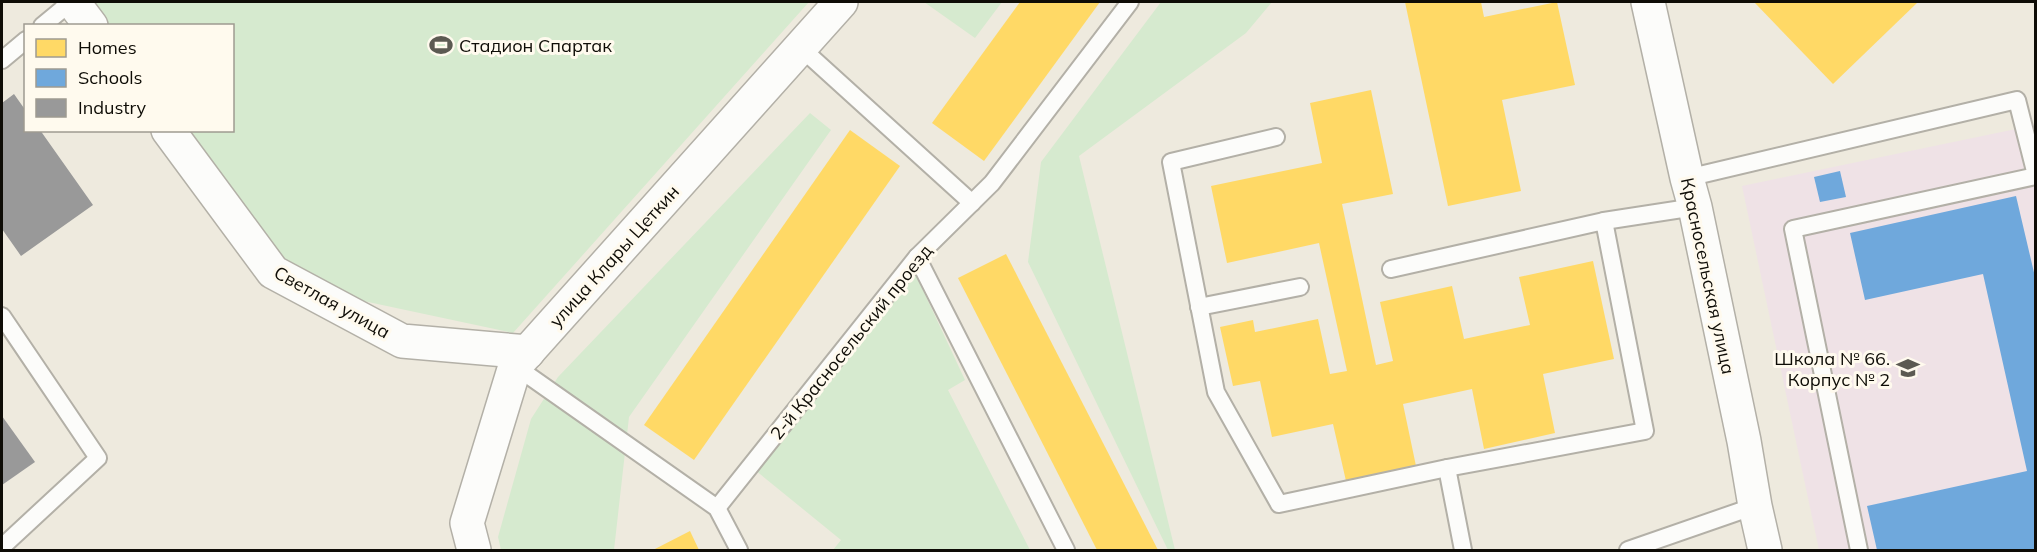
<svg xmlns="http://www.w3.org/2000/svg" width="2037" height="552" viewBox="0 0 2037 552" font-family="Mulish,sans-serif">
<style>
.education{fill:#efe2e6}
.green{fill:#d6eacf}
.homes{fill:#ffd966}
.schools{fill:#6fa8dc}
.industry{fill:#999}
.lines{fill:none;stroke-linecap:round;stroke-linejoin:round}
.service-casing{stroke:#b3b0a7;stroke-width:20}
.minor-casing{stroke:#b3b0a7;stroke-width:36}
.service{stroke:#fcfcfa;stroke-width:16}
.minor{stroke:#fcfcfa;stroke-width:33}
.labels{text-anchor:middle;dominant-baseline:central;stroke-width:6;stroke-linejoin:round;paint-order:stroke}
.poi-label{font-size:18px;fill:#0e0c06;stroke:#fffaee;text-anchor:start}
.street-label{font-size:18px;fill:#0e0c06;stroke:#fffaee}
</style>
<rect width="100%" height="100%" fill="#eeeade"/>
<path class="education" d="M2035,125V550H1819L1742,186Z"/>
<g class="green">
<path d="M78,2H809L513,333L354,299L292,265L249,227L176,131L232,130V26L96,25Z"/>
<path d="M924,2H1002L975,38Z"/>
<path d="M1161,2H1272L1246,33L1079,156L1175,550H1168L1028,262L1041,162Z"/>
<path d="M810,113L831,130L629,417L614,550H501L498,537L531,419L558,377Z"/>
<path d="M915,273L965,380L948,390L1030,550H833L841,540L755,470Z"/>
</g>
<g class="homes">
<path d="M1020,2H1100L984,161L932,123Z"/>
<path d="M1405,2H1481L1484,17L1557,2L1575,85L1502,100L1521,191L1448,206Z"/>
<path d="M1754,2H1918L1833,84Z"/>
<path d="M1371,90L1393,194L1342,204L1376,365L1393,361L1380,302L1452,286L1464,339L1530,325L1519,277L1593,261L1614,359L1543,374L1555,433L1484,449L1472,389L1403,404L1416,466L1346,481L1333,424L1272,437L1260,381L1233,386L1220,327L1253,320L1255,332L1318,319L1330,374L1347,371L1319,243L1227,263L1211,186L1322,163L1310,103Z"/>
<path d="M850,130L900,166L694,460L644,425Z"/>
<path d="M1006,254L1158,550H1097L958,278Z"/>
<path d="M690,531L699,550H653Z"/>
</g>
<g class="schools">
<path d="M1840,171L1846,197L1820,202L1814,177Z"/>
<path d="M2016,196L2036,281V550H1877L1867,506L2027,471L1983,274L1865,300L1850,233Z"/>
</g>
<g class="industry">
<path d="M14,94L26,111V130H40L93,205L21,256L2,229V103Z"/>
<path d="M2,416L35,462L2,485Z"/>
</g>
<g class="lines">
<g class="service-casing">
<g id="service">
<path d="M42,26L71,2"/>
<path d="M800,47L972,203"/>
<path d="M2,60L26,40"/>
<path d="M1276,137L1171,162L1216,392L1279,504L1447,468L1463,550"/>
<path d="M1687,178L2017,100L2036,175"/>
<path d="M1604,221L1695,207"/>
<path d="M917,257L1066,550"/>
<path d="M1391,269L1604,221L1645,431L1447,468"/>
<path d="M1199,307L1300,287"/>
<path d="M2,316L98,458L2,547"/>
<path d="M515,366L717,508L739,550"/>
<path d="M717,508L917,257L992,183L1130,2"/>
<path d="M1628,550L1755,506"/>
<path d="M1859,550L1793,229L2036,176"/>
</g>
</g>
<g class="minor-casing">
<g id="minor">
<path d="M73,2L91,26"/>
<path d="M1648,2L1687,178L1695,207L1744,441L1755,506L1765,550"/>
<path d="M168,130L273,272L402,341L528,352"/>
<path d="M474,550L467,523L515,366L841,2"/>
</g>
</g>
<use href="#service" class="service"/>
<use href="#minor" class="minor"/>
</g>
<defs>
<g id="stadium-bare" transform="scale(1.8)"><path d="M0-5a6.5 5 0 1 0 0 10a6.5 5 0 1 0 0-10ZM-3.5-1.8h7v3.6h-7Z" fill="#5c5a52" stroke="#fffaee" stroke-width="2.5" paint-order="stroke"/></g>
<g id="school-bare" transform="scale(1.8)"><path d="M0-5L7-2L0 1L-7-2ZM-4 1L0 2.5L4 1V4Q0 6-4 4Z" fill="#5c5a52" stroke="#fffaee" stroke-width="2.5" paint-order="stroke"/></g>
</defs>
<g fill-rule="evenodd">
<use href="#stadium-bare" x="441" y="45"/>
<use href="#school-bare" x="1908" y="368"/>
</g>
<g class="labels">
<g class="poi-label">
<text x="459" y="45">Стадион Спартак</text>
<text x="1890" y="358" text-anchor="end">Школа № 66.<tspan x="1890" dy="21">Корпус № 2</tspan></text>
</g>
<g class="street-label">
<text transform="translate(614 256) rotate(-48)">улица Клары Цеткин</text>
<text transform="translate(1708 276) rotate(78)">Красносельская улица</text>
<text transform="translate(332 302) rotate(29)">Светлая улица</text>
<text transform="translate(851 342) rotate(-51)">2-й Красносельский проезд</text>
</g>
</g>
<rect width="2037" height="552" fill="none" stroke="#0e0c06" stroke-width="6"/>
<rect x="24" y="24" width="210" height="108" fill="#fffaee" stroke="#9f9b91" stroke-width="1.5"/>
<rect x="36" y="39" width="30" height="18" fill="#ffd966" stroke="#9f9b91" stroke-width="1.5"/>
<text x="78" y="54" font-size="18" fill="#0e0c06">Homes</text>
<rect x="36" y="69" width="30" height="18" fill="#6fa8dc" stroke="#9f9b91" stroke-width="1.5"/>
<text x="78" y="84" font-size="18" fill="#0e0c06">Schools</text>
<rect x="36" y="99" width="30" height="18" fill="#999999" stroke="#9f9b91" stroke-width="1.5"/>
<text x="78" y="114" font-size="18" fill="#0e0c06">Industry</text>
</svg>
